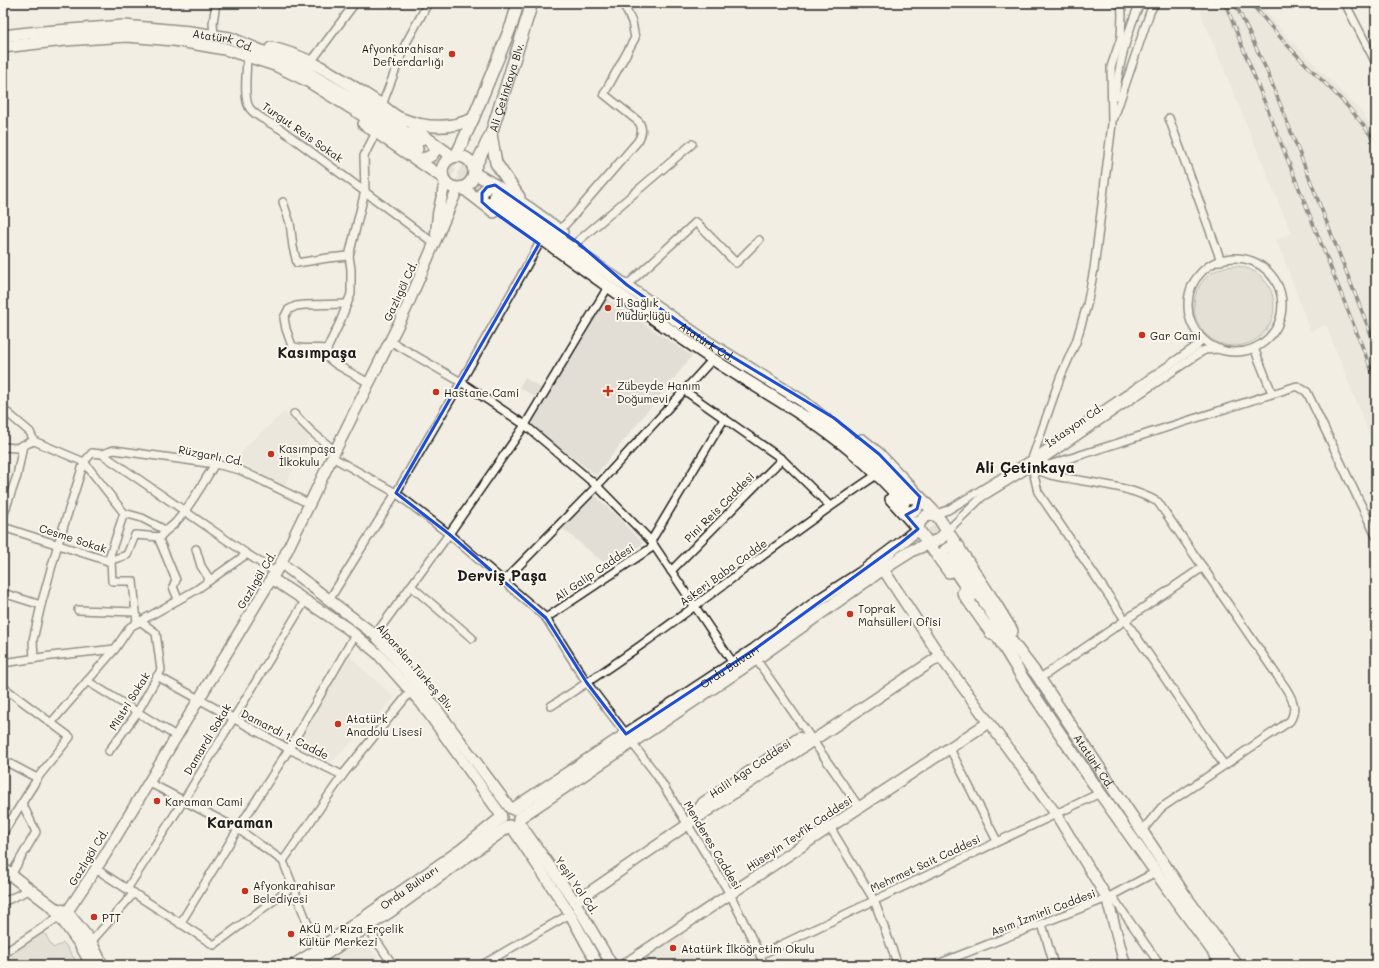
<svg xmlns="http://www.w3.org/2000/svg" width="1379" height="968" viewBox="0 0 1379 968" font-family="Mali,sans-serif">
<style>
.built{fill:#e2ded5}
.green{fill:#d2cfc6;stroke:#777671}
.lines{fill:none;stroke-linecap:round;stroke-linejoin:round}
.primary-tunnel{stroke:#d2cec6;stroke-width:11;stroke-dasharray:11 5.5;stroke-linecap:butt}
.street-casing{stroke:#1c1c1c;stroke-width:10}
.secondary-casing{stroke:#1c1c1c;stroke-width:13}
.primary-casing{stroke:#1c1c1c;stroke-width:14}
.street{stroke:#fbf7ec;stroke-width:7}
.secondary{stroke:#fbf7ec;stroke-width:10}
.primary{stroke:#fbf7ec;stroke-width:11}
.rail-casing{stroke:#1c1c1c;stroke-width:3.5}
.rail{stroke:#fbf7ec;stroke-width:2;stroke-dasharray:6;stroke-linecap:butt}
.marked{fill:none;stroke:#1d4ed8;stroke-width:3;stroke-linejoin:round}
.poi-dot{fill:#c8321e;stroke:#fbf7ec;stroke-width:1.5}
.labels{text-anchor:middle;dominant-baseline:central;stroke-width:4;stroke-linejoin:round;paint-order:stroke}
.street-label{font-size:11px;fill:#1c1c1c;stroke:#fbf7ec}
.poi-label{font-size:11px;fill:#1c1c1c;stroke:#fbf7ec;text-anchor:start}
.district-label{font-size:15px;font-weight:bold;fill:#1c1c1c;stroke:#fbf7ec}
</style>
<rect width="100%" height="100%" fill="#f2eee4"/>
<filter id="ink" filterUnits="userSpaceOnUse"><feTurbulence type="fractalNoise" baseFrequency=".025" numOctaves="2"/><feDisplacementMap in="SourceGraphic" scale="8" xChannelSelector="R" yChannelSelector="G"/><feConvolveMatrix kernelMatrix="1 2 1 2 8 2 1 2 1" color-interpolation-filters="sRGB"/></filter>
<g filter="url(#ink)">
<g class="built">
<path d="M1198,3H1259L1290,39L1360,110L1376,131V452L1326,325L1310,331L1283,256L1275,240L1291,233L1204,21Z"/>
<path d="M606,298L692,356L596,475L531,425Z"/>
<path d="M525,378L541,388L535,397L519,387Z"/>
<path d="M284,412L310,437L284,486L237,461L245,447Z"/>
<path d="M594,494L642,542V544L609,567L563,529Z"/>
<path d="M349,656L395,698L331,763L316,760L306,755L295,746L319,703Z"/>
<path d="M682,931L697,965H631Z"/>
<path d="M362,937L382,965H321Z"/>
</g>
<g class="green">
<circle cx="1234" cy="306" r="40"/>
<path d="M44,932L53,948L64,943L79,965H7L5,961L19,946Z"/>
</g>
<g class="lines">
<g class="primary-tunnel">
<path d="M419,141L493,193"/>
<path d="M417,149L477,192"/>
<path d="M912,500L954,555"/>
</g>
<g class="street-casing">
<g id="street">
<path d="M1121,3L1122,14L1121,38L1111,67L1112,124L1094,269L1087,305L1076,342L1060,378L1032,459L1039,462L1049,465L1297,386L1307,392L1376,536"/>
<path d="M1345,3L1376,63"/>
<path d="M214,36L213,23L216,3"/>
<path d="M247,57C247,69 243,97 249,107C254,116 273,124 282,130L435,244"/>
<path d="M311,62L355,3"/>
<path d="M1115,96C1119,65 1127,32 1140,3"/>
<path d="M382,105L405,45L428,3"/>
<path d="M1114,118L1150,12L1155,3"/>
<path d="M1169,118L1221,261"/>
<path d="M283,202L290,223L293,247L297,263L328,258L349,256"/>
<path d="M560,230L574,215L638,141C642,134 643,129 639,122L604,94L635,38L632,22L623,3"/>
<path d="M577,242L692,144"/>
<circle cx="1235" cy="305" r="47"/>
<path d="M627,285L696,222L736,263L759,240"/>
<path d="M390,341L461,382L525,425L597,486L651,541L733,663"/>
<path d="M1254,348L1272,393"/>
<path d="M327,349L340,322L351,294V269L349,256L365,191L364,156L376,132"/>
<path d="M327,349C315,347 303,351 292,346L286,329L284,318L288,310L296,306L305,305L347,304"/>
<path d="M327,349L328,358L337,365L369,383"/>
<path d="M685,391L782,459L830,506"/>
<path d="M3,409L30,432L34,441L84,462L124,513L142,518L165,530"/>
<path d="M294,414L312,432L335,451"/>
<path d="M3,447L16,448L34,441"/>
<path d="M102,454L114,450L215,464L240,470L310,504"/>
<path d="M332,457L396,493L449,534L546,618L587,683L626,734"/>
<path d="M1032,467C1049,477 1060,477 1079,480C1106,485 1133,488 1158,502L1285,687C1292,698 1298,708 1290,721L1161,808L1142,831"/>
<path d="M1032,467L1038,492L1224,765"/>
<path d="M936,514L948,510L1032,459L1197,346L1202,338"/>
<path d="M3,516L17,476L23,445"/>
<path d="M3,527L108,561L111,560L127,555L135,535L160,537C165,530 171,528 176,522C191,505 203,483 215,464"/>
<path d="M948,530L982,497L1039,462L1201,352L1205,350L1219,349"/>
<path d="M158,537L176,580L173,587L178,599"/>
<path d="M651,541L724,419"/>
<path d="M196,549L201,566L210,580"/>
<path d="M111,560L112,581H133L137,623"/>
<path d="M108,561L124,513"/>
<path d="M671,571L782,459"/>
<path d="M503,582L597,486L713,359"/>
<path d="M411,586L472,638"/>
<path d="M3,593L41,605"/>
<path d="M329,600L396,493L461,382L539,244"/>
<path d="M78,610L136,612"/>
<path d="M546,618L654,546"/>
<path d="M375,635L449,534L525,425L608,287"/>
<path d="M34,659L33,640L41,605L58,544L84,462L92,453L102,454L247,554L275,572"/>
<path d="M756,659L859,807"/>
<path d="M3,663L51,656L115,649L130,627L196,590L247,554"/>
<path d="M157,676L289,749L342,775"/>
<path d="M1039,679L1203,567"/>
<path d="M87,681L176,736"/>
<path d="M3,687L70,737L39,776L3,833"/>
<path d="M551,706C662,636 763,551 872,478"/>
<path d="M51,723L115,649"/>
<path d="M632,743L656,774L688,825L730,894L760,955L764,965"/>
<path d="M949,747L997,841"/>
<path d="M109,751L137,713L161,670L156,633L140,621"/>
<path d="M3,760L37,778"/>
<path d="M148,782L238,829L283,861L318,950"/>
<path d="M830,827L874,900L898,965"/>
<path d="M283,861L345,772L411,691"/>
<path d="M96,869L214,945L293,886"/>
<path d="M11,875L36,832L22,803"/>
<path d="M127,889L184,800L305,601"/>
<path d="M1112,896L1160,965"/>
<path d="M3,902L31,889"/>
<path d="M180,924L238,829L289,749L355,635"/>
<path d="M1042,924L1054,965"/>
<path d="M367,927L393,965"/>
<path d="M91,942L134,893"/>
<path d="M3,954L60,916"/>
<path d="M760,955L1100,793"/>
<path d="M482,965L570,914"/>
<path d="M935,965L1107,898L1156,872"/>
</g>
</g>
<g class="secondary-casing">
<g id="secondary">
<path d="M436,234L438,214L445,182"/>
<path d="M281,563L375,635L424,692L510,808"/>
<path d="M883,569L940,656L1056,814L1107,898L1125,965"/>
<path d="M271,578L347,628L378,654L422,704L501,815"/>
<path d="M692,819L703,803L799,738L813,740"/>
<path d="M518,821L575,902L612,965"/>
<path d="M511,826L570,914L598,965"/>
<path d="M575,902L713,807L940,656"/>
<path d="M67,912L105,855L281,563L335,451L406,309L458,188"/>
<path d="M624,965L863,805L989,722"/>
</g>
</g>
<g class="primary-casing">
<g id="primary">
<path id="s1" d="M3,36L29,33L124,26L190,32L230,38L293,64L375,112L419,141"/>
<path d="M3,47L65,40L127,36L174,40L225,49L275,65L308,81L417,149"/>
<path d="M271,48C310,56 344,81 377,102C385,107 393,116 402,119C425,128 450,129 473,119"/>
<path d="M364,124L442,177"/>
<path d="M414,129L453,157"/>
<path d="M491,134L496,163L519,197"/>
<circle cx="458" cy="172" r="16"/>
<path d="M456,156L473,119L512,24L518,3"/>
<path d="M417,159C429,159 440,154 431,141"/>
<path id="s2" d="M474,169L491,134L532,3"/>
<path d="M474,173L495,185L529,208L562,232"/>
<path d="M463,188L494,212"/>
<path id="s3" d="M495,195L706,341L804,402L867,453L911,498"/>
<path d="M482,202V193L487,187L495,185"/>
<path d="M491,202C564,255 638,309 714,360C760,390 813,418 855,454C873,469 889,486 904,503"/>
<path d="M862,440L879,454L936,514L993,600L1012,631"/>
<path d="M891,499L918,529L949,572"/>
<path d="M902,511C915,514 919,508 920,497"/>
<path id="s4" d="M955,555L999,625L1037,675L1186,897L1218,941L1237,965"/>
<path d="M948,560L972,596"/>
<path d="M941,561C943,549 947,547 959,547"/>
<path d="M963,593L992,634"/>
<path d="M991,626L1024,680L1100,793L1175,899L1223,965"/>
<path id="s5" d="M513,809L755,649L822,598L862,572L902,542L918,529L920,521L926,516L936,514"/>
<path d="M519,818L756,659L883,569L913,550L940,539L948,530"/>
<path d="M3,869L54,908L80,944L92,965"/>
<path d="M54,908L67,912L91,942L102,965"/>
<path id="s6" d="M294,965L318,950L461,850L501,818"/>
<path d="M309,965L388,913L509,826"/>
</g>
</g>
<use href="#street" class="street"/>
<use href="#secondary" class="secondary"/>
<use href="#primary" class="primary"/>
<g class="rail-casing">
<g id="rail">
<path d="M1225,3L1376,381"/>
<path d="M1235,3L1267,71L1376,347"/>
<path d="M1251,3C1265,19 1278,36 1293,51C1322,82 1355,108 1376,144"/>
</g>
</g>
<use href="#rail" class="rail"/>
</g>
</g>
<path d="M0 0H1379V968H0ZM495,185L577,242L627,285L706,341L834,418L879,454L920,497L917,509L906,515L918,529L902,542L755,649L626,734L587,683L546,618L449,534L396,493L539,244L491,210L482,202V193L487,187Z" fill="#f2eee4" fill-opacity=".55" fill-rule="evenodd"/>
<path class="marked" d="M495,185L577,242L627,285L706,341L834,418L879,454L920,497L917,509L906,515L918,529L902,542L755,649L626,734L587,683L546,618L449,534L396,493L539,244L491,210L482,202V193L487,187Z"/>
<g class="poi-dot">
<circle cx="452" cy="54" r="4"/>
<circle cx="608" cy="308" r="4"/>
<circle cx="1142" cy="335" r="4"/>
<path d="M606 385h4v4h4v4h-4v4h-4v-4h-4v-4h4z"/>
<circle cx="436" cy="392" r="4"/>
<circle cx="271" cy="454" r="4"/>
<circle cx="850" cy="614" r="4"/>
<circle cx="338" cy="724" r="4"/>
<circle cx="157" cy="801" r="4"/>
<circle cx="245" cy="891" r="4"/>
<circle cx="94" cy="917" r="4"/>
<circle cx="291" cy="934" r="4"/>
<circle cx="673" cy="948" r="4"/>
</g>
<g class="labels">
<g class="street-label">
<text stroke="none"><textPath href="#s1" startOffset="222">Atatürk Cd.</textPath></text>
<text stroke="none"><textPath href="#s2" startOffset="88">Ali Çetinkaya Blv.</textPath></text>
<text transform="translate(303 132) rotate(35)">Turgut Reis Sokak</text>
<text transform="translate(400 291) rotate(-65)">Gazlıgöl Cd.</text>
<text stroke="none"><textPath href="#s3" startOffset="258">Atatürk Cd.</textPath></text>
<text transform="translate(1074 425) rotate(-35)">İstasyon Cd.</text>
<text transform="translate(211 455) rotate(11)">Rüzgarlı Cd.</text>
<text transform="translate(719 507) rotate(-45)">Pini Reis Caddesi</text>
<text transform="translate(73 538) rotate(18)">Cesme Sokak</text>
<text transform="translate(594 572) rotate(-34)">Ali Galip Caddesi</text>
<text transform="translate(723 572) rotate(-36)">Askeri Baba Cadde</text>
<text transform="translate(256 580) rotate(-59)">Gazlıgöl Cd.</text>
<text stroke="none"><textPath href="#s5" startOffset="259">Ordu Bulvarı</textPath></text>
<text transform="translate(416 667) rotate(49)">Alparslan Türkeş Blv.</text>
<text transform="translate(129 701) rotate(-58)">Mistri Sokak</text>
<text transform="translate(285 734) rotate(27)">Damardi 1. Cadde</text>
<text transform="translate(207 739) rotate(-59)">Damardi Sokak</text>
<text stroke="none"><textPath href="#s4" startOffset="249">Atatürk Cd.</textPath></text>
<text transform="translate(750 768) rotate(-34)">Halil Aga Caddesi</text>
<text transform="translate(799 833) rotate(-34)">Hüseyin Tevfik Caddesi</text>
<text transform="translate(713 845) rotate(59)">Menderes Caddesi</text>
<text transform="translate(88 857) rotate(-58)">Gazlıgöl Cd.</text>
<text transform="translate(925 863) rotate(-25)">Mehrmet Sait Caddesi</text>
<text transform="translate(577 885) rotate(56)">Yeşil Yol Cd.</text>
<text stroke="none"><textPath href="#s6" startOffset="139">Ordu Bulvarı</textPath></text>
<text transform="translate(1043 912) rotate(-21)">Asım İzmirli Caddesi</text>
</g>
<g class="poi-label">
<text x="444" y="48" text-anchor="end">Afyonkarahisar<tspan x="444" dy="13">Defterdarlığı</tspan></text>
<text x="616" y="302">İl Sağlık<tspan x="616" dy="13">Müdürlüğü</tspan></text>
<text x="1150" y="335">Gar Cami</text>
<text x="617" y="385">Zübeyde Hanım<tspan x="617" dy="13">Doğumevi</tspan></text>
<text x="444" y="392">Hastane Cami</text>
<text x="279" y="448">Kasımpaşa<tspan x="279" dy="13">İlkokulu</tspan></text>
<text x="858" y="608">Toprak<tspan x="858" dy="13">Mahsülleri Ofisi</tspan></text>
<text x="346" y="718">Atatürk<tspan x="346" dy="13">Anadolu Lisesi</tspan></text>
<text x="165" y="801">Karaman Cami</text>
<text x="253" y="885">Afyonkarahisar<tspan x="253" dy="13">Belediyesi</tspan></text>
<text x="102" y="917">PTT</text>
<text x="299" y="928">AKÜ M. Rıza Erçelik<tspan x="299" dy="13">Kültür Merkezi</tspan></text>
<text x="681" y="948">Atatürk İlköğretim Okulu</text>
</g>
<g class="district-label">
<text x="317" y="352">Kasımpaşa</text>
<text x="1025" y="467">Ali Çetinkaya</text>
<text x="502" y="575">Derviş Paşa</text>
<text x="240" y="822">Karaman</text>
</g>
</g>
<rect width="1379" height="968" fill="none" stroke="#fbf7ec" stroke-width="16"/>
<rect x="8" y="8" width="1363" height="952" fill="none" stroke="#1c1c1c" stroke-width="1.5" filter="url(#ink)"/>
</svg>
